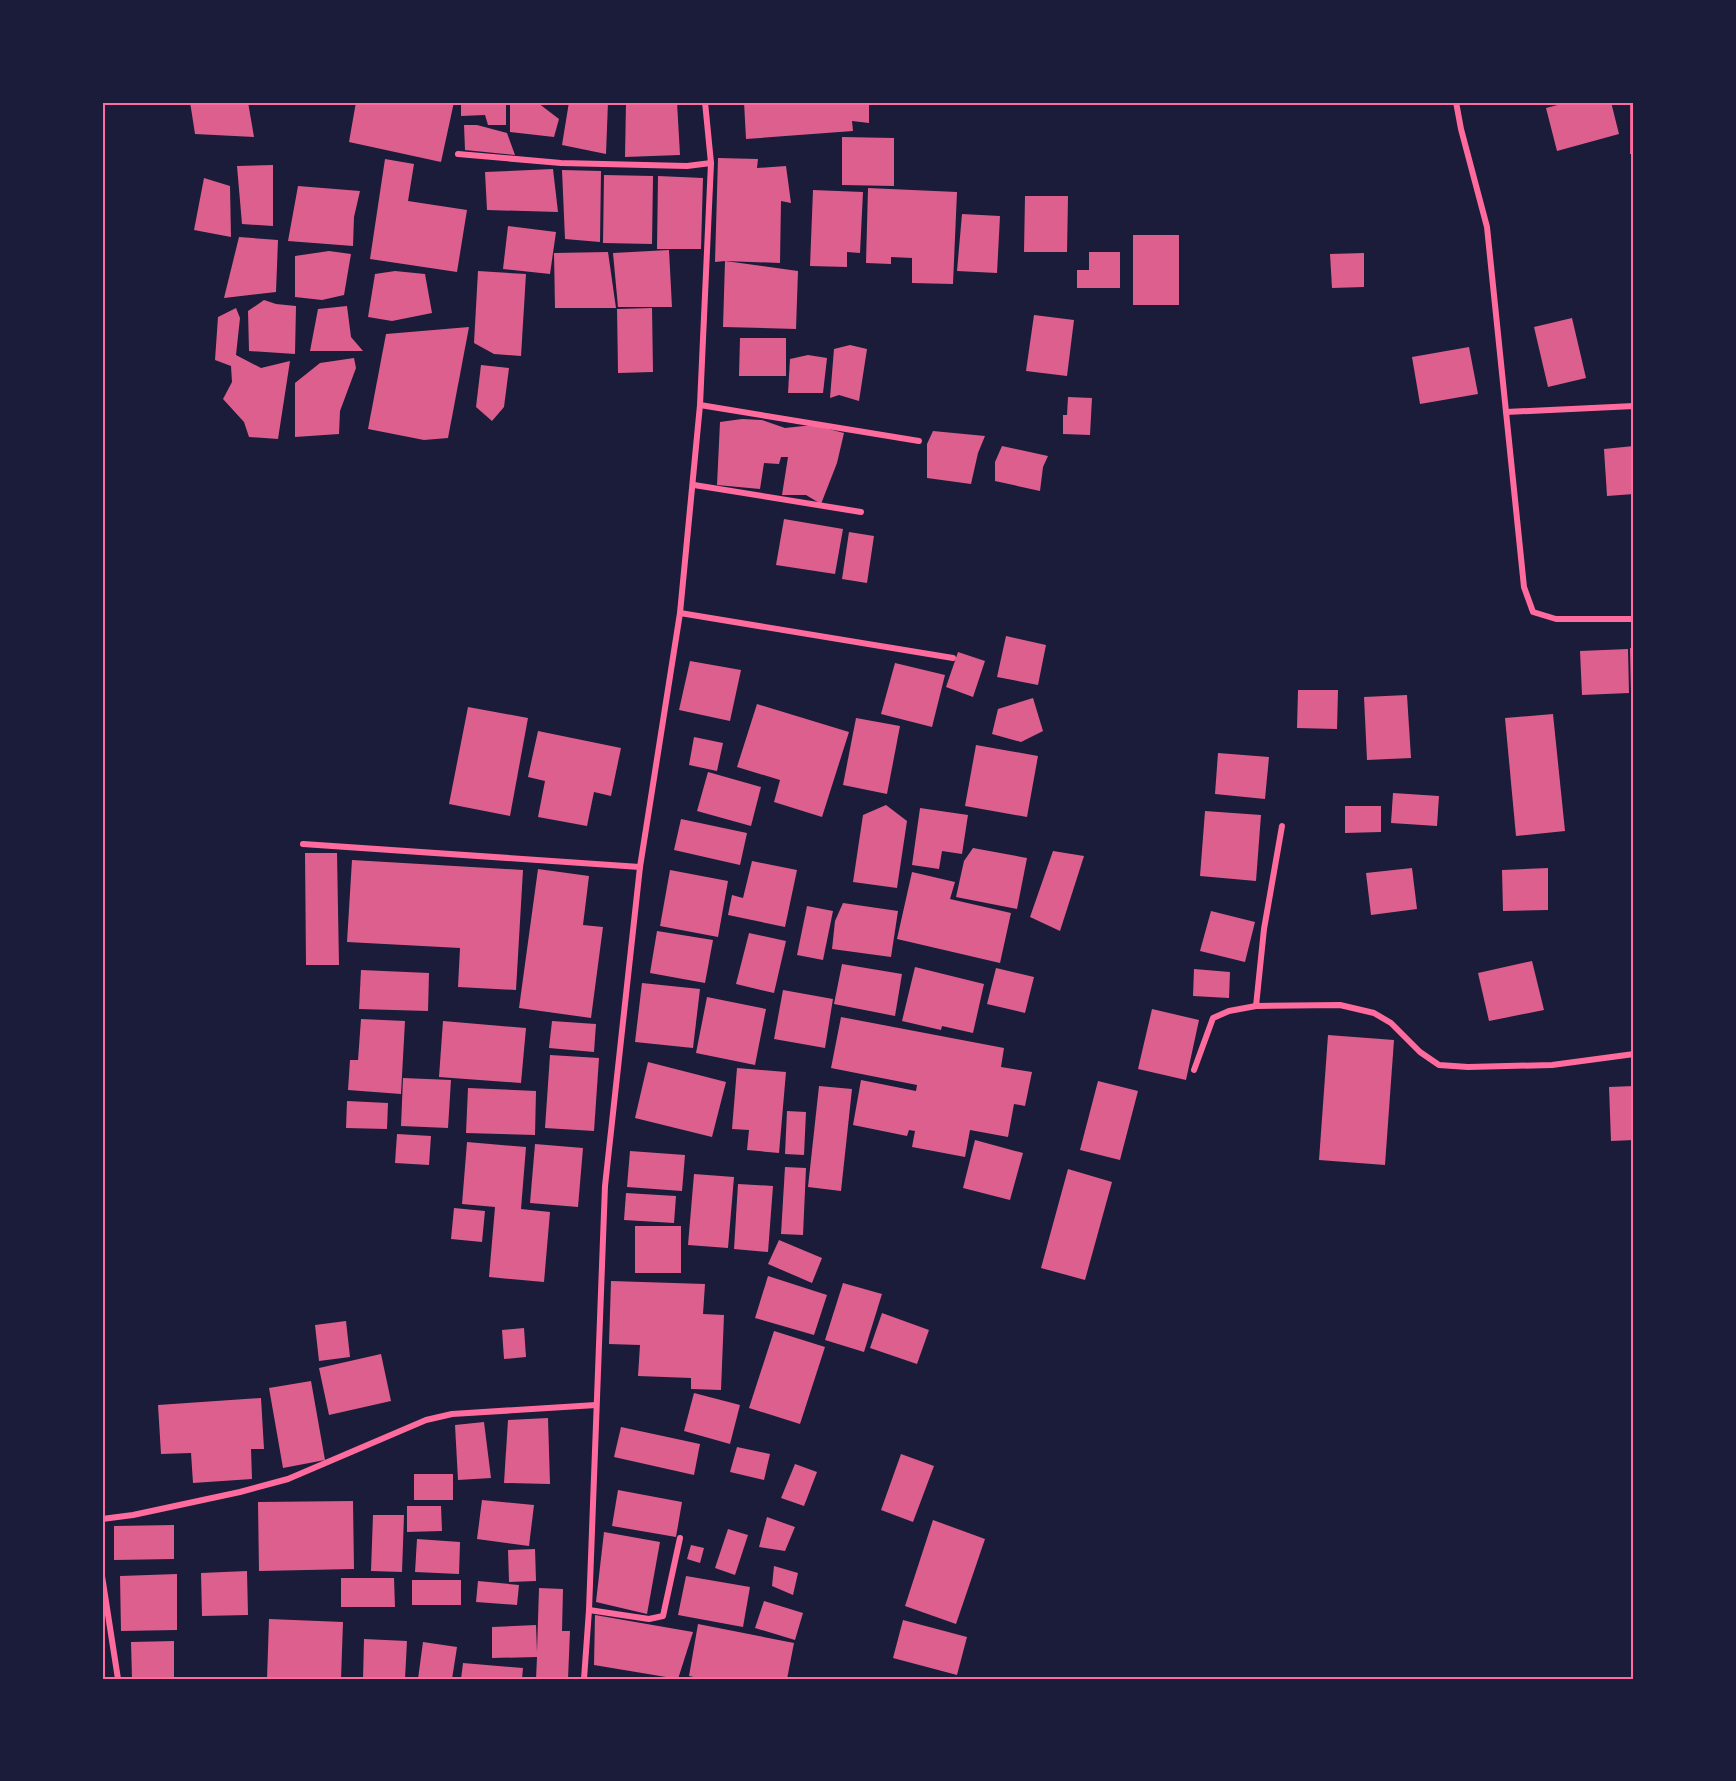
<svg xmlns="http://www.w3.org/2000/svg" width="1736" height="1781" viewBox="0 0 1736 1781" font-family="Bitter,serif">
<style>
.building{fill:#dd5f8e}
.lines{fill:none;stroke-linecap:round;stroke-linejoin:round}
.minor{stroke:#ff6b9d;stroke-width:6}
.neatline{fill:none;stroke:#ff6b9d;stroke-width:2}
</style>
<rect width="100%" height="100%" fill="#1b1b3a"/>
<g class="building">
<path d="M190,102H248L254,137L195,134Z"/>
<path d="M356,102H454L441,162L349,142Z"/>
<path d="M461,102H509L506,104V125H488L485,115L461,116Z"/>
<path d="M569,102H608L606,154L562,145Z"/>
<path d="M626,102H677L680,155L625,157Z"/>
<path d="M744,102H869V123L852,121L853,131L746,139Z"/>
<path d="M1569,102H1611L1619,134L1557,151L1546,108Z"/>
<rect x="1630" y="102" width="4" height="52"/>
<path d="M538,103L559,119L554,137L510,132V105Z"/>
<path d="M464,125H477L507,133L515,155L465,150Z"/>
<path d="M842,137L894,138V186L842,185Z"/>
<path d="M718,158L758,159L757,168L786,166L791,203L781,201L780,263L725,261L715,262Z"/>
<path d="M385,159L414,164L408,201L467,210L457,272L370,259Z"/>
<path d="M273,165V226L242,224L237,166Z"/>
<path d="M553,169L558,212L487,210L485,172Z"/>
<path d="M562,170L601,171L600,242L565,239Z"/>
<path d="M604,175L653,176L652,244L603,243Z"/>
<path d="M658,176L703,178L701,249H657Z"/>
<path d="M204,178L230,186L231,237L194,230Z"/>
<path d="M298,186L360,191L354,217L353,246L288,241Z"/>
<path d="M868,188L957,192L953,284L912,283V258L891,257V264L866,263Z"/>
<path d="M813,190L863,192L860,253L847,252V267L810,266Z"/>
<path d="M1025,196H1068L1067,252H1024Z"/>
<path d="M962,214L1000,216L997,273L957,271Z"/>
<path d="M508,226L556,232L550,274L503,269Z"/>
<rect x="1133" y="235" width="46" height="70"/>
<path d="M239,237L278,240L276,292L224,298Z"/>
<path d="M669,250L672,307H618L613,253Z"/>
<path d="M329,251L351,254L344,295L322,300L295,297V256Z"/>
<path d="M608,252L616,308H555L554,253Z"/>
<path d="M1089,252H1120V288H1077V270H1089Z"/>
<path d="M1364,253V287L1332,288L1330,254Z"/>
<path d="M725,261L798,271L796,329L723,327Z"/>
<path d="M395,271L425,274L432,313L392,321L368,317L375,274Z"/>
<path d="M478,271L526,274L521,356L494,354L474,343Z"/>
<path d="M264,300L276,304L296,306L295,354L249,351L248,311Z"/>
<path d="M347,306L351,337L363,351H310L318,309Z"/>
<path d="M236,308L240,318L236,355L261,368L290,361L278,439L249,437L244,422L223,399L232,382L231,366L215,360L218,317Z"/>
<path d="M652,308L653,372L618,373L617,309Z"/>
<path d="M1034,315L1074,320L1067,376L1026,371Z"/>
<path d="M1572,318L1586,378L1548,387L1534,327Z"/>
<path d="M469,327L448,438L424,440L368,429L386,334Z"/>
<path d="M740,338H786V376H739Z"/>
<path d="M850,345L867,349L859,401L839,395L830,398L834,349Z"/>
<path d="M1469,347L1478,394L1420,404L1412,357Z"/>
<path d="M808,355L827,358L823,393H788L790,359Z"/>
<path d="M354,358L356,368L340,411L339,434L295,437V383L320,363Z"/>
<path d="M481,365L509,368L504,407L492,421L476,407Z"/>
<path d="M1068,397L1092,398L1090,435L1063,434V415H1067Z"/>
<path d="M742,419L762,420L785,428L813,425L844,433L837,463L821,504L806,495H782L788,457H781L779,464L764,463L760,489L717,485L720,422Z"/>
<path d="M933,431L985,436L978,453L971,484L927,478V444Z"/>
<path d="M1002,446L1048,456L1043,467L1040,491L995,481V462Z"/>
<path d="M1634,446V494L1607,496L1604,449Z"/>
<path d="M784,519L843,529L835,574L776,565Z"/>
<path d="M849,532L874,536L867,583L842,579Z"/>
<path d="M1006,636L1046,645L1038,685L997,677Z"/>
<path d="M1630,648H1634V692H1631Z"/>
<path d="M1628,649L1629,693L1582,695L1580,651Z"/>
<path d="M958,652L985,661L973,697L946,687Z"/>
<path d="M690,661L741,670L730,721L679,710Z"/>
<path d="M895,663L945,675L932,727L881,714Z"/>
<path d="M1298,690H1338L1337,729L1297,728Z"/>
<path d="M1407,695L1411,758L1367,760L1364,697Z"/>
<path d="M1033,698L1043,731L1021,742L992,734L998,709Z"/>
<path d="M757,704L849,732L822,817L774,802L780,780L737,767Z"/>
<path d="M468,707L528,718L510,816L449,804Z"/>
<path d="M1553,714L1565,831L1516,836L1505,718Z"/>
<path d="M856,718L900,726L887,794L843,785Z"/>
<path d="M538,731L621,748L611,796L594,792L587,826L538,817L545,781L528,777Z"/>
<path d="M694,737L723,743L717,771L689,765Z"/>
<path d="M976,745L1038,756L1027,817L965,806Z"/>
<path d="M1218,753L1269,757L1265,799L1215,794Z"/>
<path d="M708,772L761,787L751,826L697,811Z"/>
<path d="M1393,793L1439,796L1437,826L1391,823Z"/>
<path d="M886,805L907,821L897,888L853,882L863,815Z"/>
<path d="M1345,806H1381V832L1345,833Z"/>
<path d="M920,808L968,815L962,854L942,851L939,869L912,865Z"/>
<path d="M1205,811L1261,815L1256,881L1200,876Z"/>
<path d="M681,819L747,833L740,865L674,850Z"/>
<path d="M973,848L1027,858L1017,909L956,897L964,861Z"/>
<path d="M1053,851L1084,856L1060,931L1030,917Z"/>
<path d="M305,853H337L339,965H306Z"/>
<path d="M352,860L523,870L516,990L458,987L460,948L347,942Z"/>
<path d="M752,861L797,870L785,927L728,915L732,895L743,898Z"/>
<path d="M1412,868L1417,909L1371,915L1366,873Z"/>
<path d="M1548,868V910L1503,911L1502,870Z"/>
<path d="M538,869L589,876L583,925L603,927L591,1018L519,1008Z"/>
<path d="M670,870L728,881L718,937L660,926Z"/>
<path d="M912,872L955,882L950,899L1011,913L1000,963L897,939Z"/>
<path d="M843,903L898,911L891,957L832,949L835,921Z"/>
<path d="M807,906L833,911L823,960L797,955Z"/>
<path d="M1211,911L1255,922L1245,962L1200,951Z"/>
<path d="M657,931L713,940L705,983L650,973Z"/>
<path d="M749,933L786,941L774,993L736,984Z"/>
<path d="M1532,961L1544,1010L1489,1021L1478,973Z"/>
<path d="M842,964L902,974L895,1016L834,1004Z"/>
<path d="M915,967L984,984L973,1033L942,1026L941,1030L902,1021Z"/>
<path d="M996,968L1034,977L1025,1013L987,1004Z"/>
<path d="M1194,969L1230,972L1229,998L1193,996Z"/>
<path d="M361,970L429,973L428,1011L359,1009Z"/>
<path d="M642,983L700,989L693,1048L635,1042Z"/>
<path d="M783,990L833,999L825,1048L774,1039Z"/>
<path d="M707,997L766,1009L755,1065L696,1053Z"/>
<path d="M1152,1009L1199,1020L1186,1080L1138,1069Z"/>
<path d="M841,1017L1004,1048L1001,1067L1032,1072L1025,1106L1014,1104L1008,1137L970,1130L965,1157L912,1147L915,1131L909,1130L907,1136L853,1125L861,1080L916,1091L917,1085L831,1068Z"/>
<path d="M361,1019L405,1021L401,1094L348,1090L350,1060H358Z"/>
<path d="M443,1021L526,1028L521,1083L439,1077Z"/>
<path d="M552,1021L596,1024L594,1052L549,1048Z"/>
<path d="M1328,1035L1394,1040L1385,1165L1319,1160Z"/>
<path d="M550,1055L599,1058L594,1131L545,1128Z"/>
<path d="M648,1062L726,1082L712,1137L635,1118Z"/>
<path d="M737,1068L786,1072L779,1153L747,1150L749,1130L732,1129Z"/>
<path d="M403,1078L451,1080L448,1128L401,1126Z"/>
<path d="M1098,1081L1138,1091L1120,1160L1080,1150Z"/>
<path d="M819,1086L852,1089L841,1191L808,1187Z"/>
<path d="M1634,1086V1140L1611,1141L1609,1087Z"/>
<path d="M468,1088L536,1091L535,1135L466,1133Z"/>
<path d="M347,1101L388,1103L387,1129L346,1128Z"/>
<path d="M787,1111L806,1112L804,1155L785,1154Z"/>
<path d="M397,1134L431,1136L429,1165L395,1163Z"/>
<path d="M975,1140L1023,1153L1010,1200L963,1188Z"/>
<path d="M467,1142L526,1147L521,1209L550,1212L544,1282L489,1277L495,1207L462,1204Z"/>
<path d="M535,1144L583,1148L578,1207L530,1203Z"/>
<path d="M630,1151L685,1155L682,1191L627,1187Z"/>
<path d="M785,1167L806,1168L803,1235L781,1234Z"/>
<path d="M1068,1169L1112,1182L1085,1280L1041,1268Z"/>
<path d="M694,1174L734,1177L728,1248L688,1245Z"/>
<path d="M738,1184L773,1186L768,1252L734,1249Z"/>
<path d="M626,1193L676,1196L674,1223L624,1220Z"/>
<path d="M454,1208L485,1211L482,1242L451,1239Z"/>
<rect x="635" y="1226" width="46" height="47"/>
<path d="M779,1240L822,1258L812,1283L768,1264Z"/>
<path d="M768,1276L827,1295L814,1335L755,1318Z"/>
<path d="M611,1281L705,1284L703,1314L724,1315L721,1390L691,1389V1378L638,1376L640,1345L609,1344Z"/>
<path d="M843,1283L882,1294L864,1352L825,1340Z"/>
<path d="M882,1313L929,1330L917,1364L870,1348Z"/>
<path d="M346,1321L350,1357L319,1361L315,1325Z"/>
<path d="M524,1328L526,1357L504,1359L502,1330Z"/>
<path d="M774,1331L825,1347L800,1424L749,1408Z"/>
<path d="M381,1354L391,1401L329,1415L319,1368Z"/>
<path d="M311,1381L325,1460L283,1468L269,1388Z"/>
<path d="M694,1393L740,1405L730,1444L684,1431Z"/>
<path d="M261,1398L264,1449H251L252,1479L193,1483L191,1453L161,1454L158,1405Z"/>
<path d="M548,1418L550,1484L504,1483L508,1420Z"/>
<path d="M484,1422L491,1478L458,1480L455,1425Z"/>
<path d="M621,1427L700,1444L694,1475L614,1457Z"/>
<path d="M737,1447L770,1454L764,1480L730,1472Z"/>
<path d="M901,1454L934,1466L913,1522L881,1510Z"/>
<path d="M795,1464L817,1472L804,1506L781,1498Z"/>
<rect x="414" y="1474" width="39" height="26"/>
<path d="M618,1490L682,1502L676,1537L612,1526Z"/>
<path d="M482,1500L534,1505L529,1546L477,1539Z"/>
<path d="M353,1501L354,1569L259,1571L258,1502Z"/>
<path d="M407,1506H441L442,1531L407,1532Z"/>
<path d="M373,1515H404L402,1572L371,1571Z"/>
<path d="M767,1517L795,1527L785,1551L759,1547Z"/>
<path d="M933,1520L985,1539L956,1624L905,1606Z"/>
<path d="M174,1525V1559L114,1560V1526Z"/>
<path d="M728,1529L748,1535L735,1575L715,1568Z"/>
<path d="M604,1532L660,1542L647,1614L596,1602Z"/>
<path d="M417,1539L460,1542L459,1574L415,1572Z"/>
<path d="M691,1545L704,1548L700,1563L687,1559Z"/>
<path d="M535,1549L536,1581L509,1582L508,1550Z"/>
<path d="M774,1566L798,1573L793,1595L772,1586Z"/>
<path d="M247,1571L248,1615L202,1616L201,1573Z"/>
<path d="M177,1574V1630L121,1631L120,1576Z"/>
<path d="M686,1576L750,1587L743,1627L678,1615Z"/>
<path d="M341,1578H394L395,1607H341Z"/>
<rect x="412" y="1580" width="49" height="25"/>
<path d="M478,1581L519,1585L517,1605L476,1602Z"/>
<path d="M539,1588L563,1589L562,1631H570L568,1679H536L537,1657L492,1658V1627L536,1625L537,1652Z"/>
<path d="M764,1601L803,1613L795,1640L755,1628Z"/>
<path d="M595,1615L693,1632L678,1679L594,1665Z"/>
<path d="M269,1619L343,1622L341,1679H267Z"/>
<path d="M903,1620L967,1637L957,1675L893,1658Z"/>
<path d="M698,1624L794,1643L787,1679H703L689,1676Z"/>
<path d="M364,1639L407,1641L405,1679H363Z"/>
<path d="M174,1641V1679H132L131,1642Z"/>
<path d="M423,1642L457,1647L452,1679H418Z"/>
<path d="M463,1663L523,1668L522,1679H461Z"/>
</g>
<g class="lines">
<g class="minor">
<path d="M1456,102L1461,129L1487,227L1524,587L1533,612L1556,619H1634"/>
<path d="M458,154L561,163L687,166L711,163"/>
<path d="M700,405L919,441"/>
<path d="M1506,412L1634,406"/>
<path d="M694,485L861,512"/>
<path d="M680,613L953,658"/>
<path d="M303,844L640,867"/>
<path d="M1256,1006L1264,929L1282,826"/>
<path d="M1194,1070L1213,1018L1229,1011L1256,1006L1340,1005L1374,1013L1391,1023L1420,1052L1439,1065L1468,1067L1552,1065L1634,1054"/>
<path d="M102,1519L133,1515L240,1492L288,1479L426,1420L452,1414L596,1405"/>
<path d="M102,1576L118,1679"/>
<path d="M589,1610L649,1619L663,1616L680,1538"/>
<path d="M584,1679L589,1610L605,1186L640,867L680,613L700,405L711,163L705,102"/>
</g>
</g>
<rect width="1736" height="1781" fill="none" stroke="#1b1b3a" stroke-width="207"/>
<rect x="104" y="104" width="1528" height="1574" class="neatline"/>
</svg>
